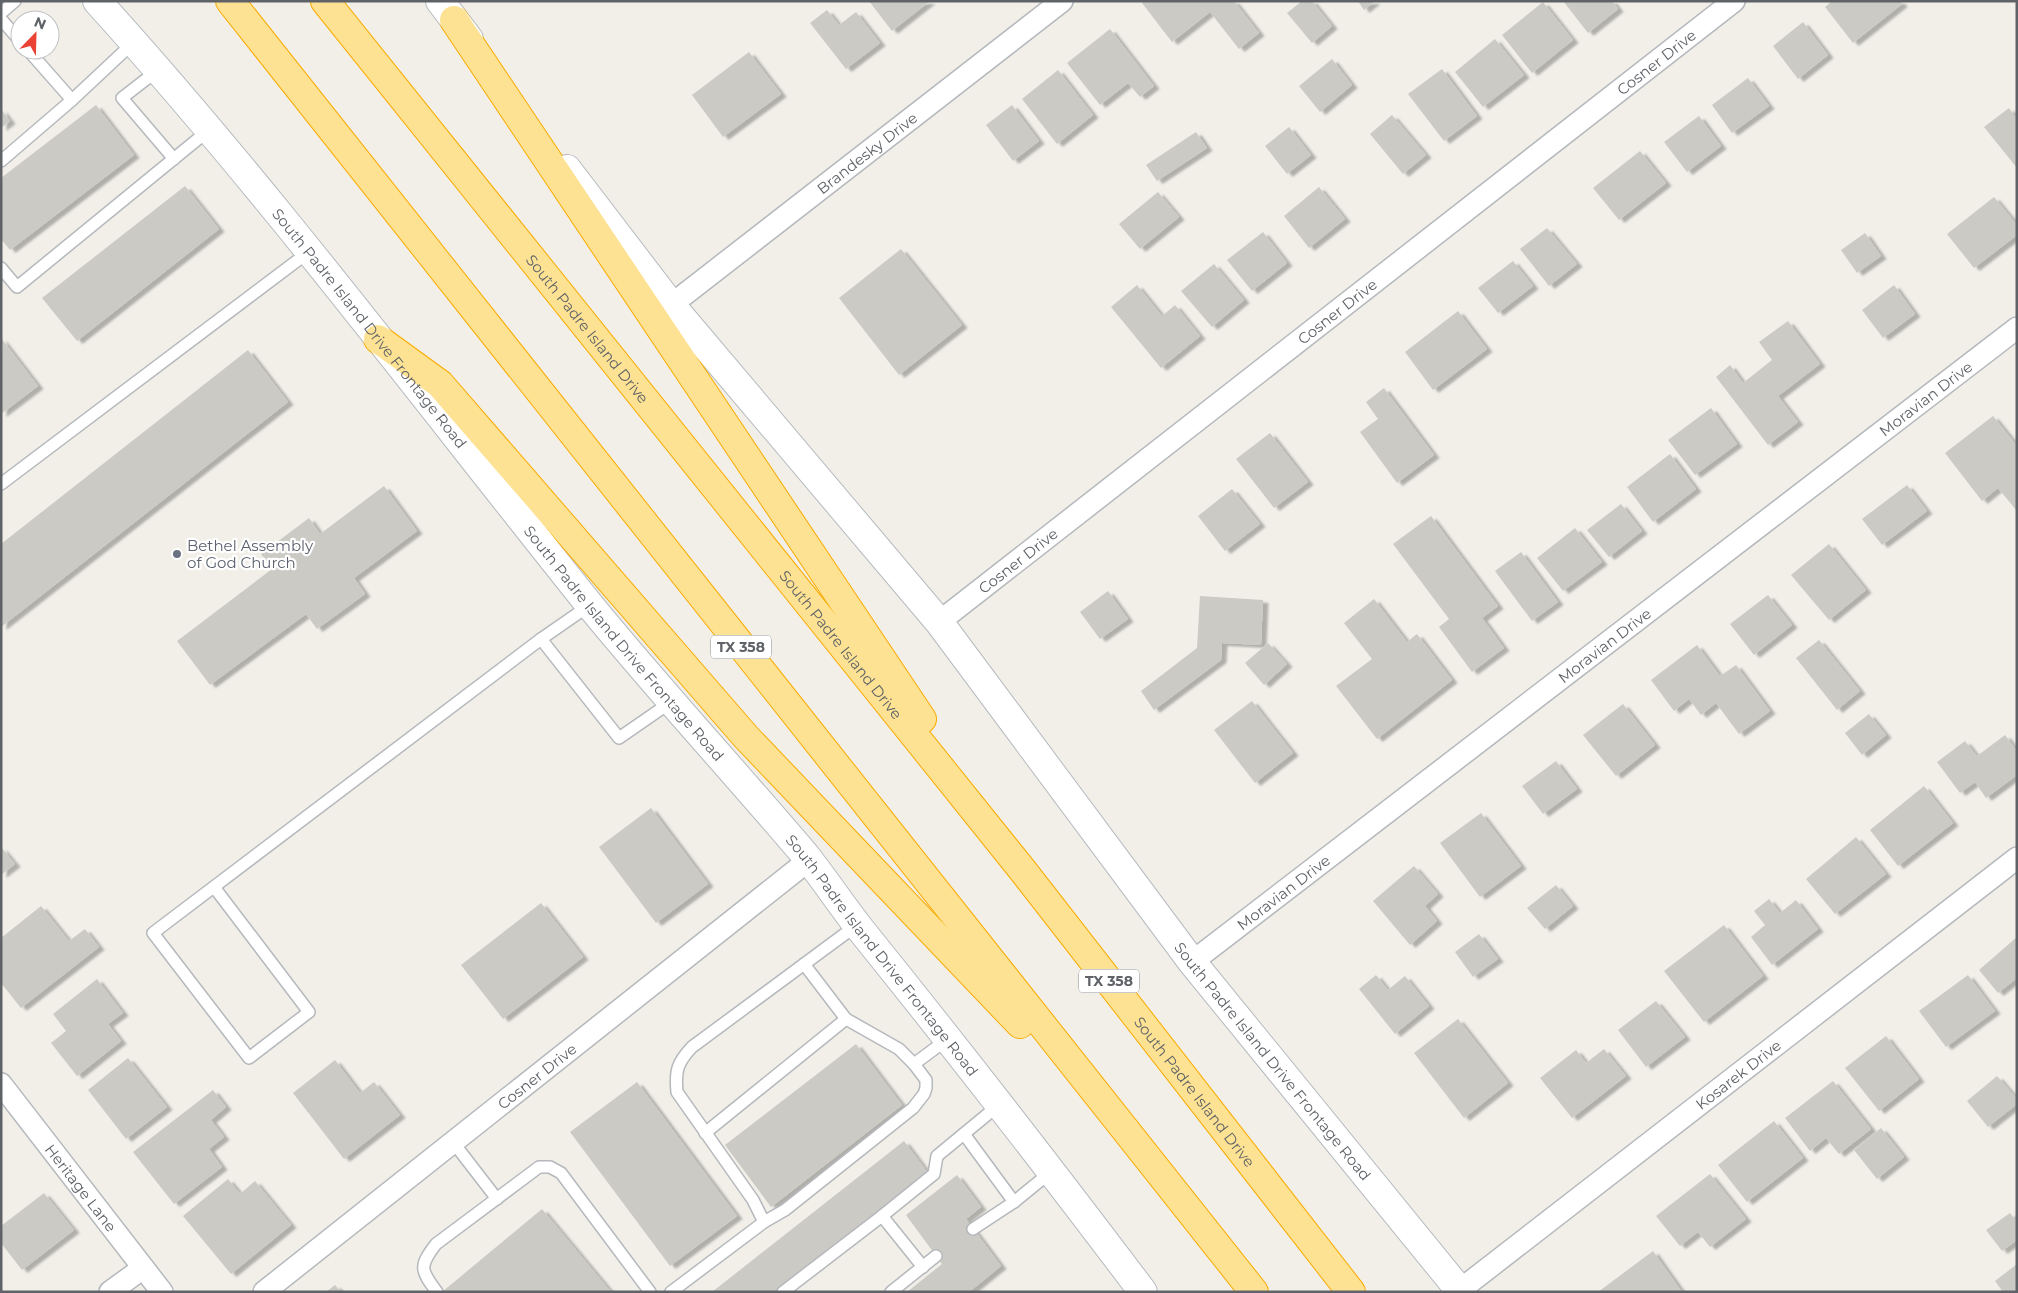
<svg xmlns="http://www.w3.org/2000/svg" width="2018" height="1293" viewBox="0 0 2018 1293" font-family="Montserrat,sans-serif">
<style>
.building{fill:#cccac5;filter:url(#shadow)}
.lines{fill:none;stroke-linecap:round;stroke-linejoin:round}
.lane-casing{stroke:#b5b8bc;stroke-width:14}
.street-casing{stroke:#b5b8bc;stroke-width:24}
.secondary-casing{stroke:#b6babf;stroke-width:30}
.highway-casing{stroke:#f9ab00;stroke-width:30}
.lane{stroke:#fff;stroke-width:11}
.street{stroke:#fff;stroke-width:21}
.secondary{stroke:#fff;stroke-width:28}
.highway{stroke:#fde293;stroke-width:28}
.worship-dot{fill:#6b7280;stroke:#fff;stroke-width:2}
.labels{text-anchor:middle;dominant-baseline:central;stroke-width:4.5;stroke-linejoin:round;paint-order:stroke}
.shield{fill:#fff;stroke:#8f9295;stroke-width:1}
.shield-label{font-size:14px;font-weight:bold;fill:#5f6368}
.street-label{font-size:15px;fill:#5f6368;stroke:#fff}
.worship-label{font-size:15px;fill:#5b616d;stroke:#fff;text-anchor:start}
</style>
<defs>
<filter id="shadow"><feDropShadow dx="5.5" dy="3" stdDeviation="1" flood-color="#0004"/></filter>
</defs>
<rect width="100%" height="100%" fill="#f1efe8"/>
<g class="building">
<path d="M869,1H930L892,31Z"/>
<path d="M1144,1H1234L1259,33L1239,49L1210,12L1172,42L1142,3Z"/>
<path d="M1302,1H1312L1332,26L1312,43L1287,13Z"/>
<path d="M1358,1H1375L1364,10Z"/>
<path d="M1563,1H1612L1618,9L1588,33Z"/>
<path d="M1832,1H1900L1902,4L1853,43L1825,7Z"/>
<path d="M1543,2L1573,40L1532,73L1502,35Z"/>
<path d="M827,10L839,25L856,12L880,43L846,69L810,23Z"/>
<path d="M1803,22L1828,55L1798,79L1773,46Z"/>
<path d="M1110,29L1154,86L1140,97L1128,83L1100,105L1067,63Z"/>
<path d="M1495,39L1524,75L1483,107L1455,72Z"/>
<path d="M749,52L781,94L723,137L692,95Z"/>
<path d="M1332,59L1352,85L1320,112L1299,86Z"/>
<path d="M1442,69L1477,116L1444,141L1408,94Z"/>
<path d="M1058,70L1093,115L1057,144L1022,99Z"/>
<path d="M1748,78L1769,106L1732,133L1712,105Z"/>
<path d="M96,105L134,155L10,250L1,239V178Z"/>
<path d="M1012,105L1039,141L1013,161L986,125Z"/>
<path d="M2009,108L2017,119V168L1984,127Z"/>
<path d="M1,109L10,121L1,128Z"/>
<path d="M1392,115L1426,155L1403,174L1370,134Z"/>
<path d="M1699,116L1721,146L1687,172L1664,142Z"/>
<path d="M1289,127L1311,155L1287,174L1265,146Z"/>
<path d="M1196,132L1207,148L1157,181L1146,165Z"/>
<path d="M1640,151L1666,183L1619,220L1593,188Z"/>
<path d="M185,186L219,229L77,341L42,298Z"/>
<path d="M1319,187L1345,219L1309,248L1284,216Z"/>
<path d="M1158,192L1179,217L1140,249L1119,224Z"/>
<path d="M1994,197L2017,225V235L1974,268L1947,234Z"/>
<path d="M1547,228L1577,264L1549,286L1520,249Z"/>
<path d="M1263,232L1287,263L1252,291L1227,260Z"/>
<path d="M1865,233L1881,256L1857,273L1841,250Z"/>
<path d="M901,249L962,325L899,375L839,298Z"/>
<path d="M1513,261L1533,286L1498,313L1478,288Z"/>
<path d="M1214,264L1244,300L1212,327L1181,291Z"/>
<path d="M1137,285L1162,316L1175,305L1200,336L1161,368L1111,307Z"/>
<path d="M1894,285L1915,314L1883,338L1862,310Z"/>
<path d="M1458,311L1487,349L1433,390L1405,352Z"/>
<path d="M1788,321L1820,364L1778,396L1798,422L1768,445L1716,377L1730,365L1743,383L1772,360L1759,342Z"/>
<path d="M1,338L38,386L1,414Z"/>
<path d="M248,350L288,402L1,627V544Z"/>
<path d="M1384,388L1434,455L1397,483L1360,432L1378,419L1366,402Z"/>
<path d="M1711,408L1737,444L1695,475L1668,440Z"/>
<path d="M1993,416L2017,446V511L1998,488L1982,501L1945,453Z"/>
<path d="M1270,433L1308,482L1274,508L1236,459Z"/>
<path d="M1670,454L1696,489L1653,522L1627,487Z"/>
<path d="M1907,485L1927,511L1882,545L1862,519Z"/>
<path d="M384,486L417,531L354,578L365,594L317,629L306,614L210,685L177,641L272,569L261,554L309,518L320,534Z"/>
<path d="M1232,489L1260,524L1225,551L1198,516Z"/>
<path d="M1621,504L1642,531L1609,557L1587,530Z"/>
<path d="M1431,516L1498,606L1482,618L1504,648L1472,672L1439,627L1449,619L1393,544Z"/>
<path d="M1575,528L1602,562L1563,591L1537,558Z"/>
<path d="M1829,544L1866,590L1829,620L1791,575Z"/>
<path d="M1521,552L1558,602L1532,621L1495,571Z"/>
<path d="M1108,591L1128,619L1100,639L1080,612Z"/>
<path d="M1768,595L1792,625L1754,655L1730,624Z"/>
<path d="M1200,596L1263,600L1261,645L1222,643L1221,660L1154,710L1141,691L1197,648Z"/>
<path d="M1374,599L1407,642L1417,634L1452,680L1377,739L1336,686L1372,659L1344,623Z"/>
<path d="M1819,640L1860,691L1837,710L1796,658Z"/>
<path d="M1268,643L1287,664L1264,685L1245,663Z"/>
<path d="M1697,645L1720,676L1736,665L1770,711L1739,734L1716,703L1701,715L1689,699L1674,711L1651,680Z"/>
<path d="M1252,701L1293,753L1255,783L1214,730Z"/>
<path d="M1623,704L1655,745L1616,776L1583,735Z"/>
<path d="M1869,714L1886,735L1862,755L1845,733Z"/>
<path d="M2005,735L2017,751V775L1986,798L1975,782L1960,793L1937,762L1965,741L1977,756Z"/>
<path d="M1556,761L1577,789L1543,814L1522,786Z"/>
<path d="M1924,786L1953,823L1898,866L1870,830Z"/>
<path d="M651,808L708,884L656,923L599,847Z"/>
<path d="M1481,813L1521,866L1480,897L1440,843Z"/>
<path d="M1856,837L1886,874L1835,914L1806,879Z"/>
<path d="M1,847L15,864L1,875Z"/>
<path d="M1414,866L1438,894L1425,906L1437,921L1410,945L1373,901Z"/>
<path d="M1556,885L1573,906L1545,929L1527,908Z"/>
<path d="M1769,899L1780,913L1796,900L1818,929L1772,965L1751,937L1765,925L1754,911Z"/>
<path d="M541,903L583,957L503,1019L461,965Z"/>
<path d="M41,906L69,941L85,929L99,947L21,1008L1,983V938Z"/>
<path d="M1724,925L1763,976L1704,1022L1664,971Z"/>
<path d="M1479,934L1498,959L1473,977L1455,952Z"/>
<path d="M2017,937V978L1998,993L1979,970Z"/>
<path d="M1376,975L1388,990L1405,976L1429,1006L1395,1034L1359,989Z"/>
<path d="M1968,975L1995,1011L1946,1047L1919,1011Z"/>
<path d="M97,979L123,1013L108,1024L121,1041L77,1076L51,1043L66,1031L53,1014Z"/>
<path d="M1656,1001L1685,1037L1646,1067L1618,1030Z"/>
<path d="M1458,1019L1508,1083L1464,1118L1414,1053Z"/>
<path d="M1886,1036L1919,1079L1879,1111L1845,1068Z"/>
<path d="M856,1044L902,1105L771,1207L725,1145Z"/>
<path d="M1604,1049L1626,1076L1572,1118L1540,1078L1576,1050L1586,1063Z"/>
<path d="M128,1058L167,1107L126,1139L88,1090Z"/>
<path d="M335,1060L360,1093L374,1082L400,1115L344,1159L293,1093Z"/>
<path d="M1997,1076L2017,1099V1104L1988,1127L1967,1101Z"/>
<path d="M1833,1081L1871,1129L1839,1154L1826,1138L1810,1151L1785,1118Z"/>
<path d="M637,1082L737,1216L670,1266L570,1132Z"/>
<path d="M213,1090L226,1107L211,1120L224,1137L209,1149L222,1167L174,1204L133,1152Z"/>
<path d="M1774,1121L1803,1158L1747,1202L1718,1165Z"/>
<path d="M1881,1128L1904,1157L1877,1179L1854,1150Z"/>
<path d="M904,1141L928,1173L776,1292H712Z"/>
<path d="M1710,1174L1746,1219L1710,1247L1698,1232L1680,1246L1656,1216Z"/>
<path d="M957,1175L981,1207L966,1219L1001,1266L969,1292H907L942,1264L906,1215Z"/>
<path d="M228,1179L240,1194L255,1181L291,1225L231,1274L183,1216Z"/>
<path d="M44,1193L74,1230L22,1270L1,1243V1226Z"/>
<path d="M542,1209L611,1292H442Z"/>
<path d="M2010,1213L2017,1222V1240L2002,1251L1986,1230Z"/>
<path d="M1653,1251L1682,1292H1598Z"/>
<path d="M2017,1264V1292H2003L1995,1281Z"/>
<path d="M335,1285L341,1292H326Z"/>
</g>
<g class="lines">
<g class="lane-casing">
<g id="lane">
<path d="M1,13L15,1"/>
<path d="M1,19L20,41"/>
<path d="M28,50L72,100"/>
<path d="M158,70L122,98L174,159"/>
<path d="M1,161L72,100L134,42"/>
<path d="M1,268L17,287L209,130"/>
<path d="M1,484L310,251"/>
<path d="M541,639L619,738L671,702"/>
<path d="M214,887L309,1012L249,1058L153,933L541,639L590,605"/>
<path d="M914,1064L949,1038"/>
<path d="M705,1133L846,1019"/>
<path d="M964,1134L1014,1202"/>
<path d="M453,1142L497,1199"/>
<path d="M882,1216L923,1267"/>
<path d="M764,1222L785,1210L913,1108L924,1094L926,1088V1080L914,1064L899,1049L846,1019L804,964"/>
<path d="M973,1229L1014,1202L1052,1171"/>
<path d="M437,1292C420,1270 419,1266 436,1244L539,1167H550L561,1173L650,1292"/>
<path d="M671,1292L764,1222L753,1200L677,1092C675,1071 677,1063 692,1047L857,925"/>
<path d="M783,1292L882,1216L934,1174L937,1156L1000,1104"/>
<path d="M891,1292L936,1256"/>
</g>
</g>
<g class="street-casing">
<g id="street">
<path id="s1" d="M671,305L1062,1"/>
<path id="s2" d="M939,622L1734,1"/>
<path id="s3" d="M1192,962L2017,328"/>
<path id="s4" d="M1,1084L162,1292"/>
<path id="s5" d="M1460,1290L2017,858"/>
<path d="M110,1292L143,1268"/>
<path id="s6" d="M264,1292L809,860"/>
</g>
</g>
<g class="secondary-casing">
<g id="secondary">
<path id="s7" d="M97,1C271,193 426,401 588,603C658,689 734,771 806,856C825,880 842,906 861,930C957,1049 1051,1170 1143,1292"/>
<path d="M440,1L469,39"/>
<path id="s8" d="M567,169L671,305L939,622L1192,962L1461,1292"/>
</g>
</g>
<g class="highway-casing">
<g id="highway">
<path d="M230,1L1254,1292"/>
<path id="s9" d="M325,1L1024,872L1351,1292"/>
<path d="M454,20L922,719"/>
<path d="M378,339L440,384L746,737L1020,1024"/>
</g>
</g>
<use href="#lane" class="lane"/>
<use href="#street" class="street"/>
<use href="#secondary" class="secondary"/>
<use href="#highway" class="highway"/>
</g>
<circle class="worship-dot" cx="177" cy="554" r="5"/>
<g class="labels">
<g class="shield">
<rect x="711" y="635.5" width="60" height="23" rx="4"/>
<rect x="1079" y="969.5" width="60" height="23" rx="4"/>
</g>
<g class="shield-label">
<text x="741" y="647">TX 358</text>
<text x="1109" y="981">TX 358</text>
</g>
<g class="street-label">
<text stroke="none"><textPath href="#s2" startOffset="910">Cosner Drive</textPath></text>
<text stroke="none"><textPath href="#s1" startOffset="248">Brandesky Drive</textPath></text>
<text stroke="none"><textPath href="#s2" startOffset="505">Cosner Drive</textPath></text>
<text stroke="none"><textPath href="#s7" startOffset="426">South Padre Island Drive Frontage Road</textPath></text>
<text stroke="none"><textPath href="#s9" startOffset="420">South Padre Island Drive</textPath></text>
<text stroke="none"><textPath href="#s3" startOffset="925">Moravian Drive</textPath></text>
<text stroke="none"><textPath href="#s2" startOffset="100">Cosner Drive</textPath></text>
<text stroke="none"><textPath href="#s7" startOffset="831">South Padre Island Drive Frontage Road</textPath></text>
<text stroke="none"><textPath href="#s9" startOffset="825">South Padre Island Drive</textPath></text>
<text stroke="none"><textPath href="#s3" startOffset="520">Moravian Drive</textPath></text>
<text stroke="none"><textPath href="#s3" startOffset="115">Moravian Drive</textPath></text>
<text stroke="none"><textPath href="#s7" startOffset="1236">South Padre Island Drive Frontage Road</textPath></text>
<text stroke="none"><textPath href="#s8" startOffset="1138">South Padre Island Drive Frontage Road</textPath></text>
<text stroke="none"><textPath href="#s5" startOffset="352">Kosarek Drive</textPath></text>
<text stroke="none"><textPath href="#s6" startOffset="348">Cosner Drive</textPath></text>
<text stroke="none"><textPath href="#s9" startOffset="1395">South Padre Island Drive</textPath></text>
<text stroke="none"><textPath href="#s4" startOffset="131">Heritage Lane</textPath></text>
</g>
<g class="worship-label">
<text x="187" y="545">Bethel Assembly<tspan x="187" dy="17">of God Church</tspan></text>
</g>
</g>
<rect width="2018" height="1293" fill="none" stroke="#5f6368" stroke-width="5"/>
<g transform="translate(35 35) rotate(23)"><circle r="24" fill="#ffffff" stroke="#bfc1c3"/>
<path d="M0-4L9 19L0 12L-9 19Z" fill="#ea4335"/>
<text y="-8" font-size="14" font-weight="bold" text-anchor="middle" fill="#5f6368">N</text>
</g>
</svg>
